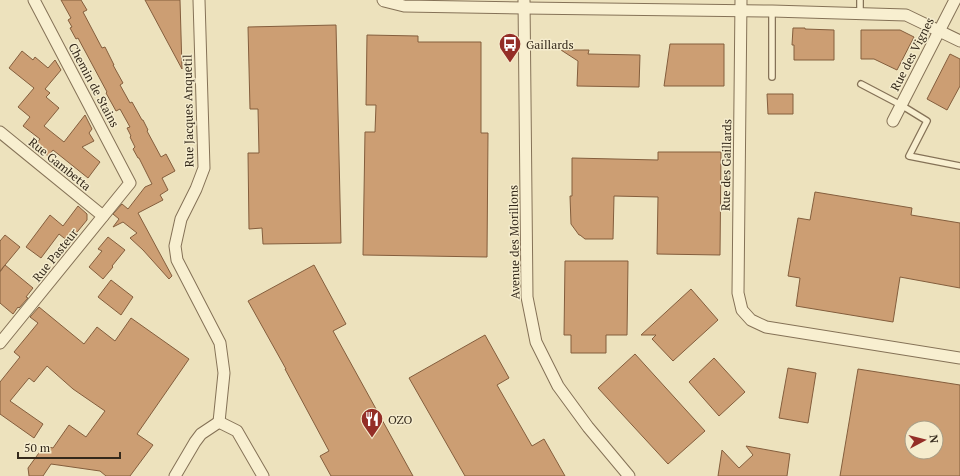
<svg xmlns="http://www.w3.org/2000/svg" width="960" height="476" viewBox="0 0 960 476" font-family="'PT Serif',serif">
<style>
.building{fill:#cc9e73;stroke:#845e3d;fill-rule:evenodd}
.lines{fill:none;stroke-linecap:round;stroke-linejoin:round}
.service-casing{stroke:#857257;stroke-width:8}
.minor-casing{stroke:#857257;stroke-width:13}
.service{stroke:#f8efd0;stroke-width:5.5}
.minor{stroke:#f8efd0;stroke-width:11}
.labels{text-anchor:middle;dominant-baseline:central;stroke-width:3;stroke-linejoin:round;paint-order:stroke}
.poi-label{font-size:12px;fill:#34291b;stroke:#f5eccd;text-anchor:start}
.street-label{font-size:12px;fill:#34291b;stroke:#f5eccd}
</style>
<rect width="100%" height="100%" fill="#ede2bd"/>
<g class="building">
<path d="M61,0H81L87,10L83,12L102,48L105,47L114,65H113L123,83L120,85L130,103L132,102L142,120H143L148,130L147,131L161,157L166,154L175,171L162,178L168,190L160,195L163,200L138,213L172,276L169,279L143,250L130,238L137,233L123,222L113,227L119,219L113,214L122,204L128,209L145,187L152,184L139,158H138L133,149L135,147L130,137L131,136L127,128L130,127L120,109L116,111L106,93L107,92L78,38L76,39L70,28L72,27L68,20L71,18Z"/>
<path d="M145,0H180L182,69L168,43Z"/>
<path d="M336,25L341,243L263,244L262,228L249,229L248,153H259L258,109H250L248,27Z"/>
<path d="M793,28H805V29L834,30V60H794V45H792Z"/>
<path d="M861,30H900L914,37L897,70L874,59H861Z"/>
<path d="M367,35L418,36V42H481V133H488L487,257L363,255L365,132H375L376,105H366Z"/>
<path d="M670,44H724V86H664Z"/>
<path d="M561,50H589L588,54L640,55L639,87L577,86L578,61Z"/>
<path d="M22,51L33,60L35,57L48,68L55,60L61,70L45,89L50,93L46,97L59,108L44,126L64,142L85,115L92,129L89,133L94,141L82,147L100,162L88,178L53,150L48,156L35,145L40,139L23,126L30,117L18,107L34,88L9,68Z"/>
<path d="M950,54L960,59V86L947,110L927,99Z"/>
<path d="M767,94H793V114H768Z"/>
<path d="M658,152H721L720,255L657,254L658,197L614,196L613,239H585L580,235H579L571,224L570,196H572V158L658,160Z"/>
<path d="M815,192L912,208L911,215L960,223V288L900,277L893,322L796,306L800,278L788,276L798,218L810,220Z"/>
<path d="M78,206L87,214V220L69,242L59,234L41,258L26,247L50,215L63,226Z"/>
<path d="M5,235L20,247L0,271V241Z"/>
<path d="M108,237L125,250L112,266L113,267L103,279L89,267L102,251L98,249Z"/>
<path d="M565,261H628L627,335H606V353H571V335H564Z"/>
<path d="M5,265L33,288L26,297L28,298L19,308L18,307L13,314L0,303V272Z"/>
<path d="M314,265L346,324L333,331L413,476H331L320,456L329,451L285,369H286L248,301Z"/>
<path d="M111,280L133,297L121,315L98,297Z"/>
<path d="M691,289L718,320L673,361L652,339L656,335H641Z"/>
<path d="M39,307L84,344L97,327L115,341L131,318L189,359L137,434L153,445L130,476H106L100,471L51,464L43,476H29L28,468L44,446L53,448L69,425L86,437L105,411L73,389L47,366L34,382L29,378L10,401L43,424L34,438L0,414V382L20,357L14,352L38,323L30,317Z"/>
<path d="M485,335L509,378L497,385L532,446L544,439L565,476H465L409,378Z"/>
<path d="M635,354L705,431L668,464L598,388Z"/>
<path d="M714,358L745,392L719,416L689,382Z"/>
<path d="M788,368L816,373L808,423L779,418Z"/>
<path d="M858,369L960,385V476H840ZM912,428H936V452H912Z"/>
<path d="M746,446L790,454L787,476H718L722,450L739,468L753,455Z"/>
</g>
<g class="lines">
<g class="service-casing">
<g id="service">
<path d="M860,13V0"/>
<path d="M772,77V11"/>
<path d="M861,84L901,105L927,121L909,156L960,166"/>
</g>
</g>
<g class="minor-casing">
<g id="minor">
<path d="M199,0L204,168L196,189L181,219L175,246L177,260L220,343L224,373L219,422"/>
<path d="M383,0L384,1L404,6L524,8L772,11L906,15L960,41"/>
<path d="M524,0L527,297L536,342L558,386L588,427L629,476"/>
<path d="M741,0L738,293L742,310L751,320L766,327L960,358"/>
<path d="M893,121L955,0"/>
<path d="M0,132L103,216"/>
<path d="M0,343L130,183L34,0"/>
<path d="M219,422L237,431L263,476"/>
<path d="M175,476L195,442L201,434L219,422"/>
</g>
</g>
<use href="#service" class="service"/>
<use href="#minor" class="minor"/>
</g>
<defs>
<g id="bus-pin" transform="scale(1.15)"><path d="M0 17L-7.5 6A9.5 9.5 0 1 1 7.5 6Z" fill="#942e27" stroke="#f5eccd"/><path d="M-5-6H5V4H4V6H2V4H-2V6H-4V4H-5ZM-3.5-4V0h7V-4ZM-3.5 1.2v1.5H-2V1.2ZM2 1.2v1.5H3.5V1.2Z" fill="#fff"/></g>
<g id="restaurant-pin" transform="scale(1.15)"><path d="M0 17L-7.5 6A9.5 9.5 0 1 1 7.5 6Z" fill="#942e27" stroke="#f5eccd"/><path d="M-5-6h1v4h1v-4h1v4h1v-4h1v5L-1.5 .5V6h-2V.5L-5-1ZM5-6V6H3V1.5H1.5Q1.5-4 5-6Z" fill="#fff"/></g>
</defs>
<g fill-rule="evenodd">
<use href="#bus-pin" x="510" y="44"/>
<use href="#restaurant-pin" x="372" y="419"/>
</g>
<g class="labels">
<g class="poi-label">
<text x="526" y="44">Gaillards</text>
<text x="388" y="419">OZO</text>
</g>
<g class="street-label">
<text transform="translate(912 54) rotate(-63)">Rue des Vignes</text>
<text transform="translate(94 85) rotate(62)">Chemin de Stains</text>
<text transform="translate(188 111) rotate(-91)">Rue Jacques Anquetil</text>
<text transform="translate(60 164) rotate(39)">Rue Gambetta</text>
<text transform="translate(726 165) rotate(-89)">Rue des Gaillards</text>
<text transform="translate(514 242) rotate(-91)">Avenue des Morillons</text>
<text transform="translate(55 255) rotate(-51)">Rue Pasteur</text>
</g>
</g>
<g transform="translate(924 440) rotate(83)"><circle r="19" fill="#f5eccd" stroke="#a89e86"/>
<path d="M0-3L7 15L0 10L-7 15Z" fill="#942e27"/>
<text y="-6" font-size="11" font-weight="bold" text-anchor="middle" fill="#34291b">N</text>
</g>
<path d="M18 452v6h102v-6" fill="none" stroke="#34291b" stroke-width="2"/>
<text x="24" y="452" font-size="12" fill="#34291b" stroke="#f5eccd" stroke-width="3" paint-order="stroke">50 m</text>
</svg>
